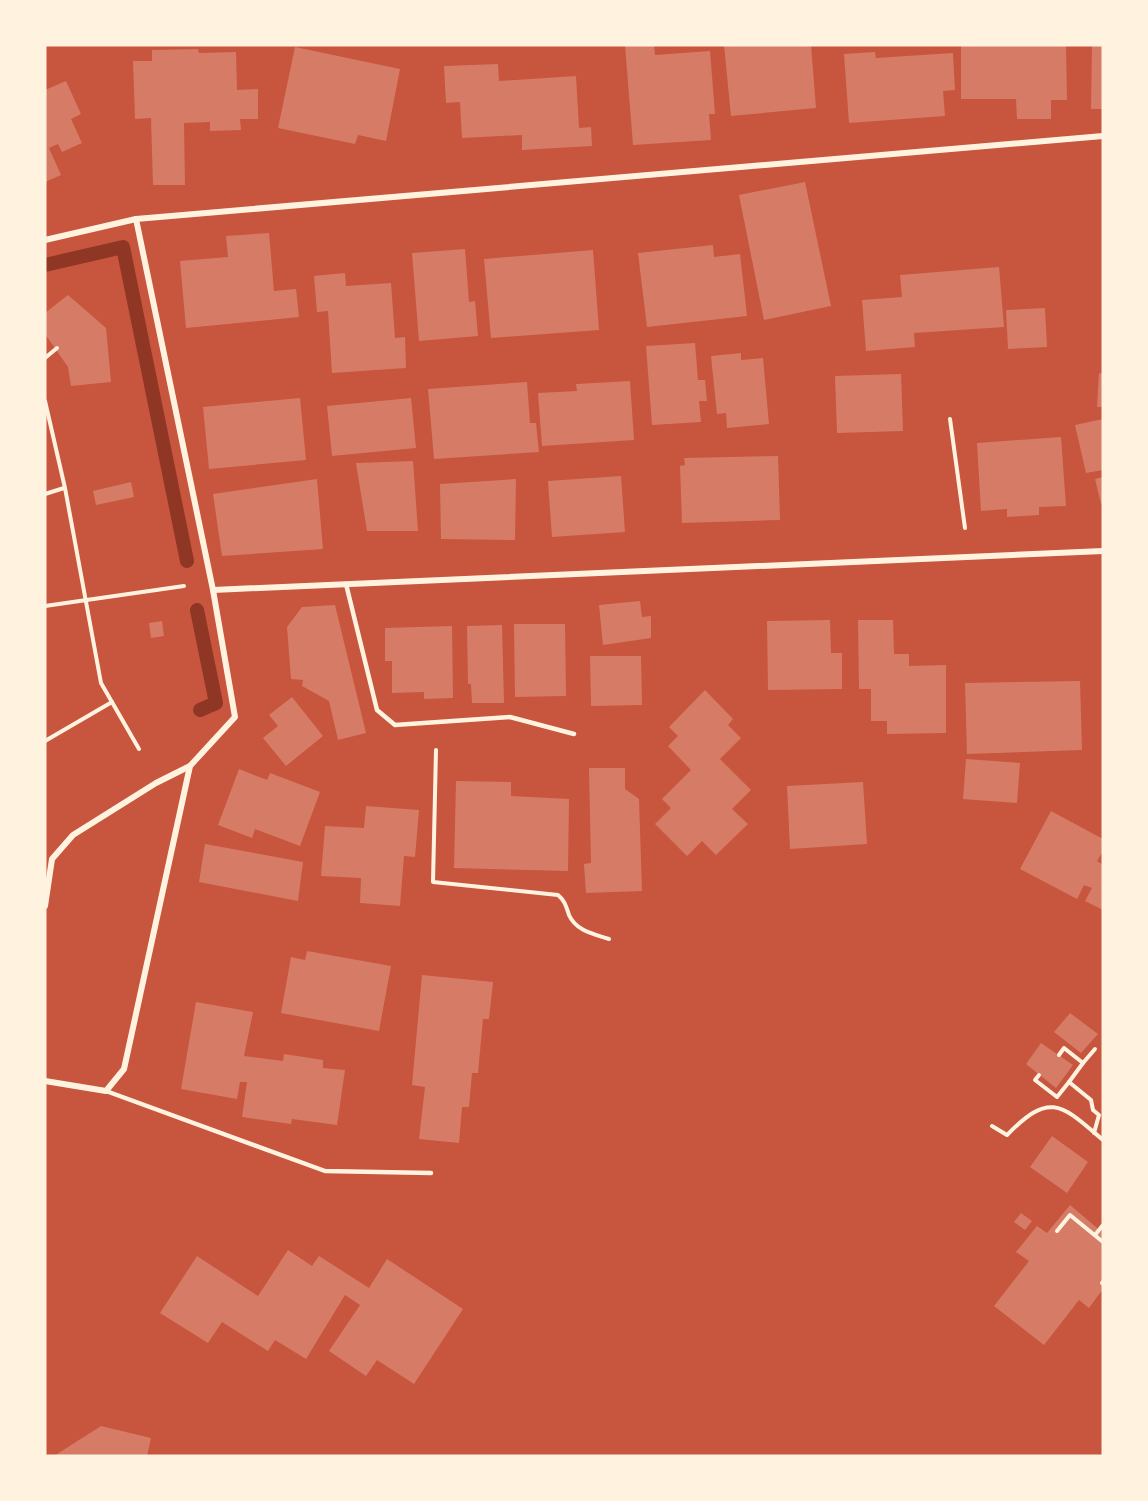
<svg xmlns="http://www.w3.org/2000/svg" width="1148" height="1501" viewBox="0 0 1148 1501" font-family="'Titillium Web',sans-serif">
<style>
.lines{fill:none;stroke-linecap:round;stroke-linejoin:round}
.stream{stroke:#8f3625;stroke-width:14}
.building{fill:#d67c66}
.path{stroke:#fff3e0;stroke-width:4}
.service{stroke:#fff3e0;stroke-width:4.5}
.minor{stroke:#fff3e0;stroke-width:6}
</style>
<rect width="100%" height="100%" fill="#c8553d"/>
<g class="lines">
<g class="stream">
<path d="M45,265L123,247L187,561"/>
<path d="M197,610L216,703L200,710"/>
</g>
</g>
<g class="building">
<path d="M625,45H654L655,55L710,51L715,114H709L711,140L633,145Z"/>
<path d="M724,45H811L816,108L731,116Z"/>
<path d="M961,45H1066L1067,100H1051V119H1017L1016,99H961Z"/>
<path d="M1092,45H1103V109H1091Z"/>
<path d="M295,47L400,69L386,141L358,135L355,144L278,128Z"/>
<path d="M198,49L199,53L236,52L237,90L258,89V119H240L241,130L210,131V122L184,123L185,185H153L151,118L135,119L133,61H152V50Z"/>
<path d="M875,52L876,58L953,53L955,90L943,91L945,116L849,123L844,54Z"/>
<path d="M498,64L499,81L576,76L579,128L591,127L592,146L522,150V135L462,138L460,102L446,103L444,66Z"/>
<path d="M66,81L81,114L71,119L82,143L62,152L58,144L49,148L61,175L45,182V90Z"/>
<path d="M805,182L831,306L764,320L739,195Z"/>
<path d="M269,233L274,291L296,289L299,317L186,328L180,261L228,257L226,236Z"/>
<path d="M713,245L714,257L740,254L747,316L647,327L638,253Z"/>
<path d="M465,249L469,302L475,301L478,336L419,341L412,253Z"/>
<path d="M593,250L599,330L491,338L484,259Z"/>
<path d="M999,267L1004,327L914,333L915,347L866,351L862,300L902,297L900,275Z"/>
<path d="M345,273L346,286L391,283L395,338L405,337L406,368L332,373L328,311L317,312L314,276Z"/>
<path d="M68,295L106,328L111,382L71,386L68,367L45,334V313Z"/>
<path d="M1045,308L1047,347L1008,349L1006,310Z"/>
<path d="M695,343L698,380H705L707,401H699L701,422L652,425L646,346Z"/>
<path d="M741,353V360L763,358L769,424L727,428L726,413L717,414L711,356Z"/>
<path d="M1099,373L1103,374V407H1097Z"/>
<path d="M901,374L903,431L837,433L835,376Z"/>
<path d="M630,381L634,440L542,446L538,393L577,391L576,384Z"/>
<path d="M527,382L530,423H536L539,452L434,459L428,389Z"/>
<path d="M300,398L306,460L209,469L203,407Z"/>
<path d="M411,398L416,448L332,456L327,406Z"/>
<path d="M1103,419V470L1086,473L1075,425Z"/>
<path d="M1061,437L1066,506L1039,507V515L1007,517V509L981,511L977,443Z"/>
<path d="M778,456L780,520L682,523L680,466L685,465L684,458Z"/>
<path d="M413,461L418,531H367L356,463Z"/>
<path d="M621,476L625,532L552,537L548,481Z"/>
<path d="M1103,477V504H1101L1095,479Z"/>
<path d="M317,479L323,549L222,556L213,494Z"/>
<path d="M516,479L515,540L441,539L440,484Z"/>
<path d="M131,482L134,497L96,505L93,491Z"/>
<path d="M640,601L642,617L651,616V638L603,645L599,605Z"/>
<path d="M335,605L366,733L338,740L329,701L302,686L303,680L291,679L287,627L302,607Z"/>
<path d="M830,620L831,653H842V689L768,690L767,621Z"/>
<path d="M858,620H893L894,654H909V666L946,665V733L887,734V721H871V689H859Z"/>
<path d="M162,621L164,636L151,638L149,623Z"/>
<path d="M514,624H565L566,696L515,697Z"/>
<path d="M502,625L504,703H472L471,684H468L467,626Z"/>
<path d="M452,626L453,698L424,699V692L392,693V661H385V628Z"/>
<path d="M590,656H641L642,705L591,706Z"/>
<path d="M1080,681L1082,750L967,754L965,683Z"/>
<path d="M705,690L733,719L728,725L741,738L720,759L751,790L732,809L748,824L716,855L702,841L687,856L655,824L671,808L662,799L691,770L668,746L678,736L669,727Z"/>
<path d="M292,697L323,736L286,766L263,738L278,726L269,715Z"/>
<path d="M966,759L1020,763L1017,803L963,799Z"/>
<path d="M589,768H625V789L639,799L642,891L586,893L584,864L591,863Z"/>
<path d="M239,769L267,780L270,773L320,792L300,846L255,829L252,838L218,825Z"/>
<path d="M456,781L511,782V796L569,799L568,871L454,868Z"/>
<path d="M863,782L867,844L790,849L787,786Z"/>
<path d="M366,806L419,810L415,857L404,856L400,906L360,903L361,878L321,876L325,826L364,828Z"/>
<path d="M1051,811L1103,839V851L1097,861L1103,865V910L1085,901L1092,888L1084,885L1077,899L1020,869Z"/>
<path d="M205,844L303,862L298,901L199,882Z"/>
<path d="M307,951L391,966L379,1031L281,1013L291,957L305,960Z"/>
<path d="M422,975L493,982L489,1019H483L478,1073H472L469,1107H462L459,1143L419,1139L425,1087L412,1085Z"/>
<path d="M196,1002L253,1012L244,1056L283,1061L284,1054L323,1060V1068L345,1070L337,1125L292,1119L291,1124L242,1117L247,1082H240L237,1099L181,1089Z"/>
<path d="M1070,1013L1098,1034L1081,1053L1054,1032Z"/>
<path d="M1041,1043L1073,1065L1056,1088L1026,1064Z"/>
<path d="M1052,1136L1088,1162L1067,1193L1030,1167Z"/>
<path d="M1070,1205L1103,1233V1289L1089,1308L1079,1300L1044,1345L994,1306L1029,1261L1016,1252L1037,1226L1047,1233Z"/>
<path d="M1021,1213L1032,1221L1025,1230L1014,1222Z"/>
<path d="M288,1250L312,1266L319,1256L369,1288L387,1259L463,1309L414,1384L377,1360L366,1376L329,1351L360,1305L345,1295L306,1359L275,1340L268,1351L222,1322L208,1343L160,1313L197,1256L258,1296Z"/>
<path d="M101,1426L151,1438L147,1456H54Z"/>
</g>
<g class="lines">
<g class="path">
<path d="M45,358L57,348"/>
<path d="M45,401L65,488L101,683L139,749"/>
<path d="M950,419L965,528"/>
<path d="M45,494L64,488"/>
<path d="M45,606L184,586"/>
<path d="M45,741L112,702"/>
<path d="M436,750L433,882L558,895C565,901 566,906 569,915C576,931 594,934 609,939"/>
<path d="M1059,1055L1064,1048L1083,1063L1069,1082L1091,1100L1093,1110L1099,1115L1094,1133"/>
<path d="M1083,1063L1095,1049"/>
<path d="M1039,1075L1035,1080L1057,1097L1069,1082"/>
<path d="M992,1126L1007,1135C1050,1091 1061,1104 1103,1140"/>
<path d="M1057,1231L1070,1215L1103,1242"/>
<path d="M1095,1235L1103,1225"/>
<path d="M1102,1283L1103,1282"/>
</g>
<g class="service">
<path d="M346,584L377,710L395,725L510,717L574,734"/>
<path d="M106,1091L325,1171L431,1173"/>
</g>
<g class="minor">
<path d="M136,219L1103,136"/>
<path d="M45,240L136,219L213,590L235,717L190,766L156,783L73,835L52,859L45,906"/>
<path d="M213,590L1103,551"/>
<path d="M45,1081L106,1091L124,1069L190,766"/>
</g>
</g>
<rect width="1148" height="1501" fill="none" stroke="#fff3e0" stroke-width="93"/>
</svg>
